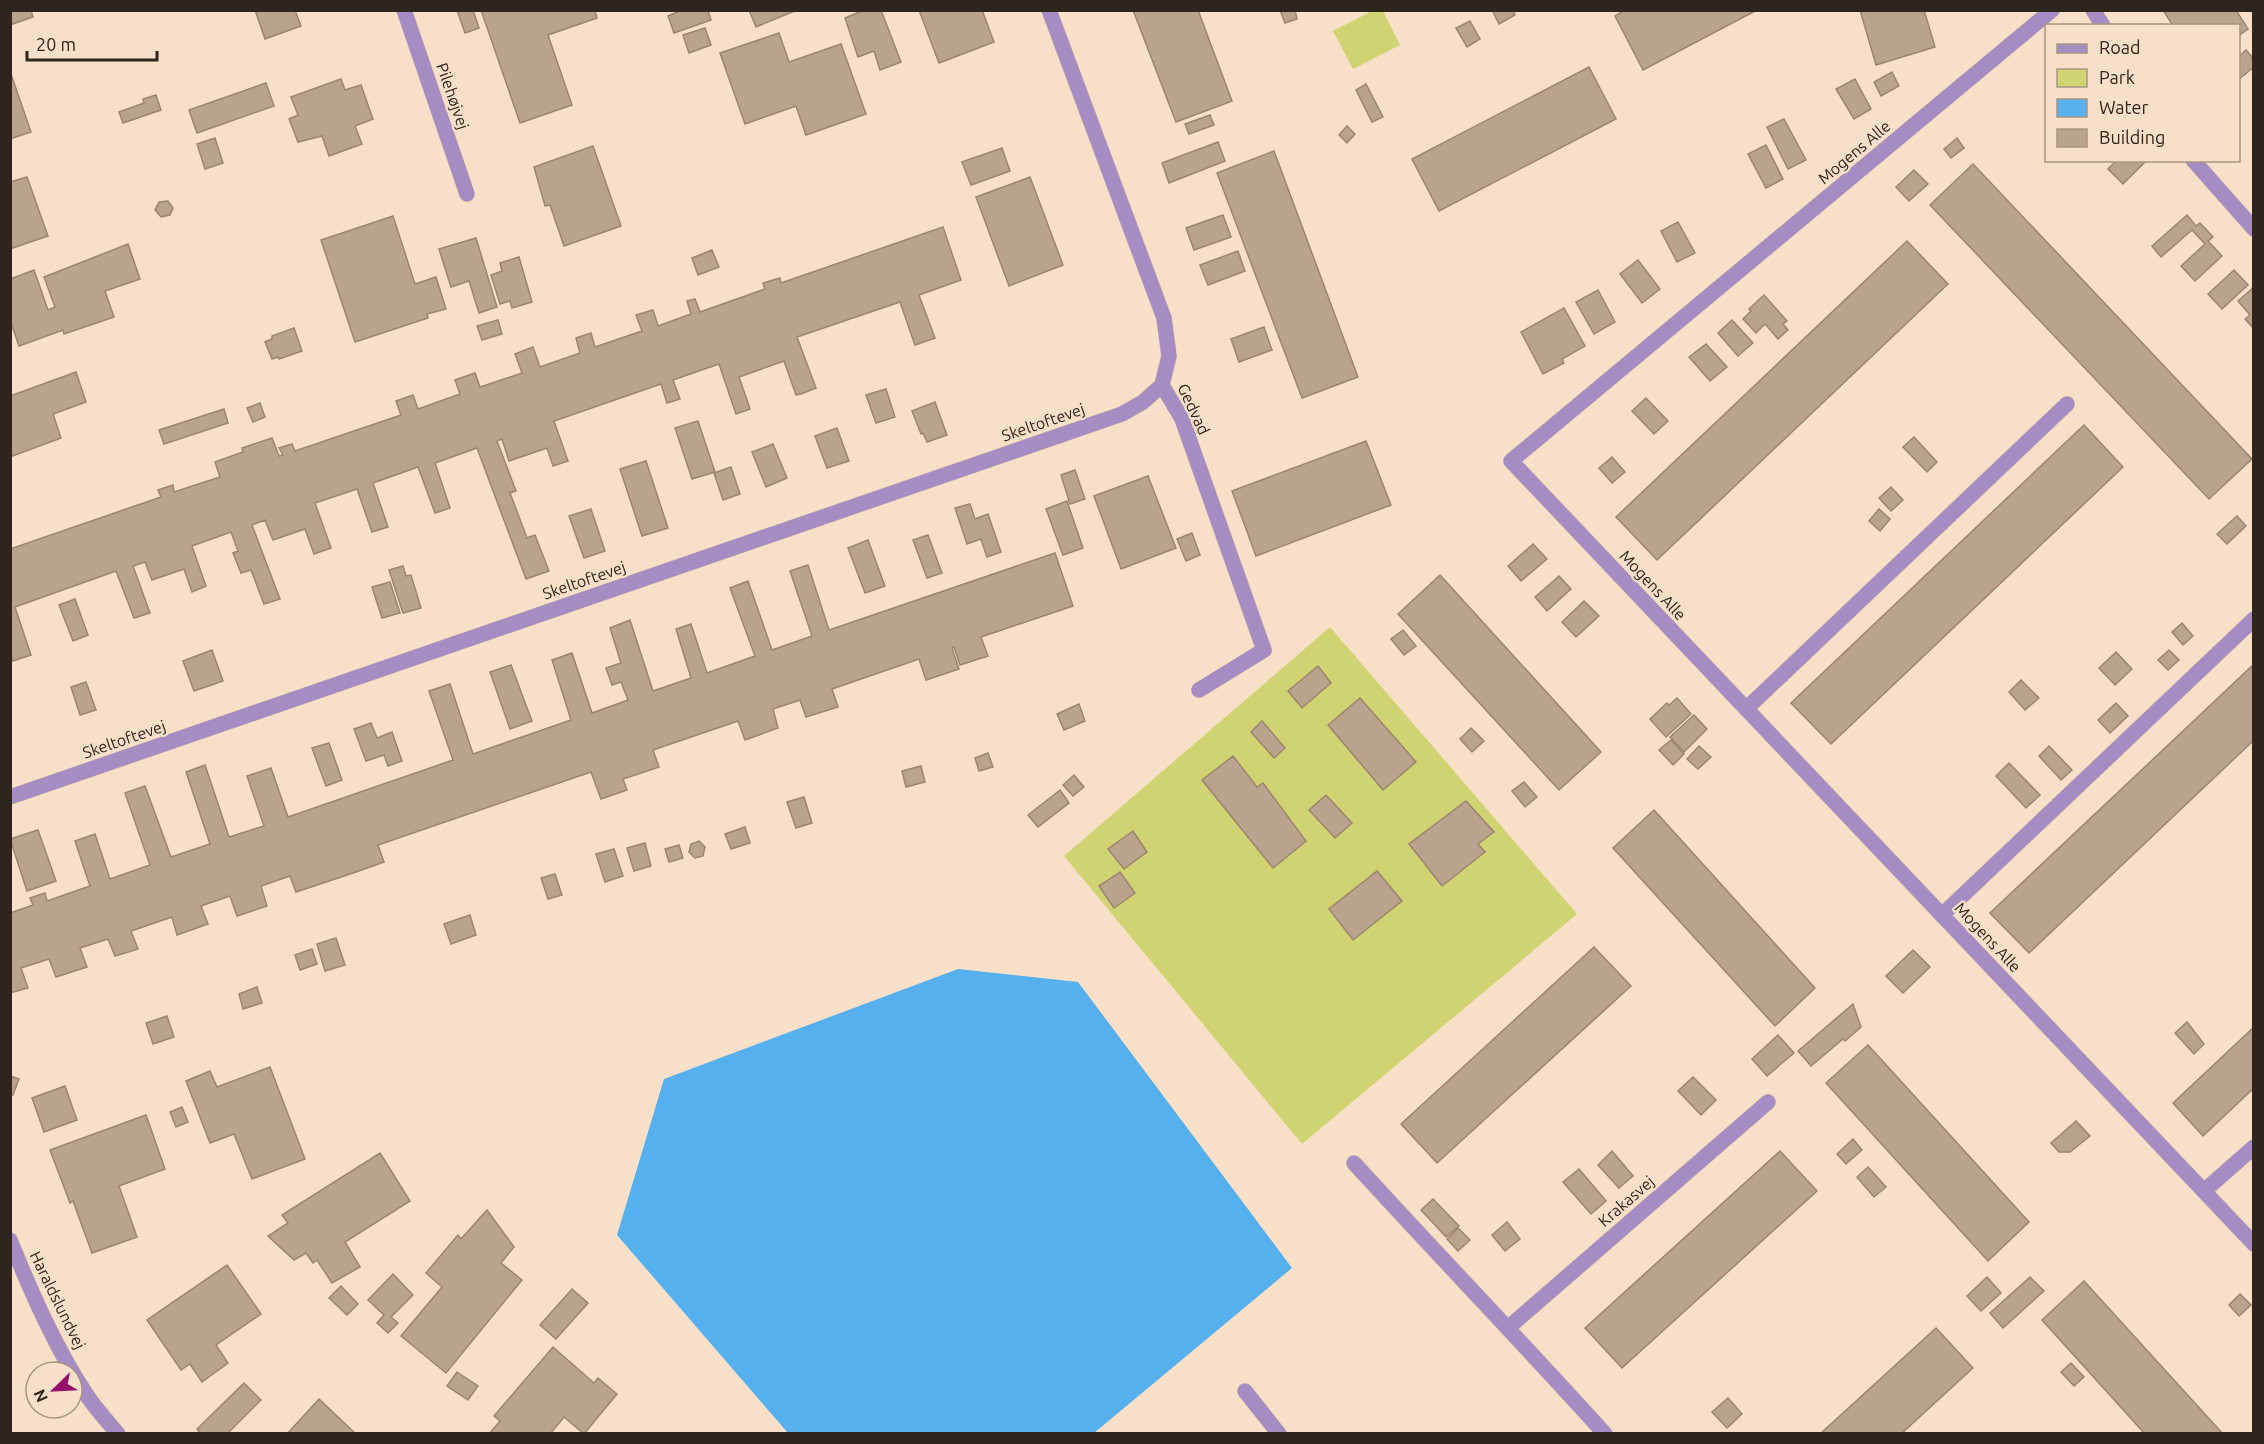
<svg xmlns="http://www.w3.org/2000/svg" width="2264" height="1444" viewBox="0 0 2264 1444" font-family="Ubuntu,sans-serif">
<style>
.green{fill:#d0d372}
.water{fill:#56b0ee}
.building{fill:#baa38c;stroke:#9c856f;stroke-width:1.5}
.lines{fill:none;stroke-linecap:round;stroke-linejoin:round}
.minor-casing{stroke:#d4bea9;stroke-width:16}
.minor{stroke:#a58cc3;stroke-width:15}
.labels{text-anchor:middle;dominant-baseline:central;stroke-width:4.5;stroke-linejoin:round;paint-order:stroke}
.street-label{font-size:16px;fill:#2e251c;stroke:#f8e0c8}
</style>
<rect width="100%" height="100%" fill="#f8e0c8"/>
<g class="green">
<path d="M1372,11H1383L1400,45L1353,69L1333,31Z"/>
<path d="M1330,627L1577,914L1302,1144L1064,856Z"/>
</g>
<path class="water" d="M958,969L1078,982L1292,1268L1094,1433H788L617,1235L664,1079Z"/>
<g class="building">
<path d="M10,10H31L33,17L10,25Z"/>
<path d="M255,10H295L301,26L265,39Z"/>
<path d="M457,10H473L479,28L465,33Z"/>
<path d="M481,10H595L597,18L548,35L572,105L520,123Z"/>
<path d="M682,10H708L711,20L674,33L668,16Z"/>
<path d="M749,10H797L756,27Z"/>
<path d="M864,10H881L901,62L880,70L874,51L858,57L845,18Z"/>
<path d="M919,10H982L994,42L939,63Z"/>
<path d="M1133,10H1198L1232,101L1176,122Z"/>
<path d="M1280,10H1295L1297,19L1285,23Z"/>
<path d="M1492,10H1513L1515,15L1499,24Z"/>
<path d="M1625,10H1757L1643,70L1615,16Z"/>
<path d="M1860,10H1924L1935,47L1876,65Z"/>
<path d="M2163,10H2236L2248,29L2238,36V26H2173Z"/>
<path d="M1470,21L1480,39L1467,47L1456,28Z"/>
<path d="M705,28L711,45L689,53L683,35Z"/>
<path d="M779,33L789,62L841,44L866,114L806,135L796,106L745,124L720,53Z"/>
<path d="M2246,50L2254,59V67L2238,80V57Z"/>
<path d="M1589,67L1616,119L1439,211L1412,159Z"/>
<path d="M1892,72L1899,86L1881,96L1874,82Z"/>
<path d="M11,74L31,132L10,139V75Z"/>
<path d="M341,79L345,90L361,85L373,119L355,126L362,144L329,156L322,136L298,142L289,119L298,115L291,97Z"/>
<path d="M1855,79L1871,109L1854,119L1836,89Z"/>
<path d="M266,83L274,106L197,133L189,110Z"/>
<path d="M1366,84L1383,117L1372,122L1356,90Z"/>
<path d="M156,95L161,110L123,123L119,112L144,103L143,99Z"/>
<path d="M1210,115L1214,125L1189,134L1185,124Z"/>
<path d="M1784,119L1806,160L1788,169L1767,127Z"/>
<path d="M1347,126L1355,134L1347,143L1339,135Z"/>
<path d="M215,138L223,163L205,169L197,144Z"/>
<path d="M1957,138L1964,148L1951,158L1944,149Z"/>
<path d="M1218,142L1225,161L1169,183L1162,163Z"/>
<path d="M1766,145L1783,179L1766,188L1748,154Z"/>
<path d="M593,146L621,226L564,246L550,205L545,206L534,167Z"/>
<path d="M1002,148L1010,171L971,185L962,162Z"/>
<path d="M1274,151L1358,377L1302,398L1217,173Z"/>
<path d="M2117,160H2145L2146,161L2123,184L2108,169Z"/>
<path d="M1973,164L2252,459L2209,499L1930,205Z"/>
<path d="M1914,170L1928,184L1909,201L1896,187Z"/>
<path d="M27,177L48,236L10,249V182Z"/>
<path d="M1030,177L1063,265L1009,286L976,197Z"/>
<path d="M168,201L173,208L170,215L161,217L155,210L159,202Z"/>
<path d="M1223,215L1231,237L1194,250L1186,228Z"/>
<path d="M2187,215L2196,226L2200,223L2213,237L2208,241L2222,256L2195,281L2181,266L2205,244L2192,230L2161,257L2152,246Z"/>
<path d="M393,216L415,284L436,277L446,309L427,314L428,318L355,342L321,240Z"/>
<path d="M1678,222L1695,253L1677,262L1661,231Z"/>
<path d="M943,227L961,280L919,295L935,338L915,345L900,302L797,337L816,388L801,394L796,395L784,361L739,377L750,409L736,414L719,364L673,380L680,399L667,403L661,384L554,421L568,461L553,466L547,448L509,461L502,439L497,441L516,491L510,493L527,538L535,535L549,571L526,579L477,448L435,463L450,508L435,513L418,467L373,483L388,527L372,532L357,489L315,503L331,548L314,554L305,529L273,540L265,520L252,525L280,599L264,604L251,570L241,573L233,553L238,551L231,532L192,546L206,586L192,592L184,569L152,580L145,562L133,566L150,613L134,618L116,571L15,607L31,655L13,661L10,652V549L161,497L158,490L173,485L174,492L220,477L215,462L243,452L242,448L272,438L279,456L283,455L279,448L292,444L295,451L401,415L396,401L413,395L418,409L460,394L455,380L475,373L480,387L522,373L515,354L533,347L540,367L580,353L576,338L591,333L595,347L642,331L636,315L653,310L658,326L691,314L687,301L695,299L700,312L765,289L763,283L780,278L781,283Z"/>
<path d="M476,238L497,307L479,313L469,281L451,287L439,249Z"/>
<path d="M1907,241L1948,284L1657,560L1616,517Z"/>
<path d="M128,244L140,279L105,291L114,317L64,334L63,330L19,346L10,320V279L34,270L48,310L55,307L44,277Z"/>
<path d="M712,250L719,267L698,275L692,258Z"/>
<path d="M1238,251L1245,271L1208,285L1200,265Z"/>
<path d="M519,257L532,302L512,308L510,301L500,304L491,275L502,271L500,263Z"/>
<path d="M1638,260L1660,289L1642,303L1620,274Z"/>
<path d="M2234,270L2248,285L2222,309L2208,294Z"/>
<path d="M2254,287V329L2245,319L2250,315L2238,301Z"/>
<path d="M1598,290L1615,322L1594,334L1576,302Z"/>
<path d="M1764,295L1787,321L1783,324L1788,330L1778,339L1765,324L1756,333L1743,319L1751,311L1749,309Z"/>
<path d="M1564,308L1585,346L1562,359L1564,363L1543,374L1521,332Z"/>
<path d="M498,320L502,334L482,340L477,326Z"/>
<path d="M1732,320L1753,343L1738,356L1718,333Z"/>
<path d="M1264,327L1272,350L1239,362L1231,339Z"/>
<path d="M294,328L302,351L279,359L278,357L272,359L265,342L272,339V336Z"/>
<path d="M1706,344L1727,367L1710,381L1689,357Z"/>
<path d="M76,372L86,402L53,414L61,438L10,457V396Z"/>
<path d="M886,389L895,417L876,423L866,395Z"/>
<path d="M1646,398L1668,421L1654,434L1632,411Z"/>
<path d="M935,402L947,435L927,442L923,433L921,434L912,411Z"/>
<path d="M260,403L265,417L253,422L247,408Z"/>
<path d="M224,409L228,423L164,444L159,430Z"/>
<path d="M698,421L715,472L692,479L675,428Z"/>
<path d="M2084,425L2123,467L1831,744L1791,703Z"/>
<path d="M837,428L849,461L827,468L815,436Z"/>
<path d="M1914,437L1937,462L1927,472L1903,447Z"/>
<path d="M1366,441L1391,505L1256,556L1232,491Z"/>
<path d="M773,444L787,478L766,487L752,452Z"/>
<path d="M1612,457L1625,472L1612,483L1599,468Z"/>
<path d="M646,461L668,528L642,536L620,469Z"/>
<path d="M731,467L740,494L723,500L714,473Z"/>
<path d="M1075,470L1085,499L1070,504L1061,475Z"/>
<path d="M1148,476L1176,548L1121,569L1094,496Z"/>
<path d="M1891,487L1903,500L1891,511L1879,498Z"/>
<path d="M1067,501L1083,548L1063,555L1046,509Z"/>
<path d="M970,504L975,519L988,514L1001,552L987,557L981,539L967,544L955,508Z"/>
<path d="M591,509L605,551L584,558L569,516Z"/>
<path d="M1879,509L1890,519L1880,531L1869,521Z"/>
<path d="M2237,516L2246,526L2227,544L2217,534Z"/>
<path d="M1192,533L1200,555L1186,561L1177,539Z"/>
<path d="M928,535L942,573L927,578L913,540Z"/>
<path d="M868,540L885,586L865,593L848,548Z"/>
<path d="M1533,544L1547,559L1521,581L1508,566Z"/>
<path d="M1055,553L1073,606L981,637L988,656L960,665L954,647L952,648L959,669L926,680L919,659L832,689L838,707L806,717L800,700L773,709L778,728L745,740L738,721L653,750L659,767L623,779L627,790L601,799L591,772L378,845L384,862L356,872L296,892L290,876L261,886L267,906L237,916L230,896L201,906L208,924L177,935L172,917L131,931L138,949L115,956L108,939L80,948L87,967L56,977L49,959L21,968L28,988L10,993V913L33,905L30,898L45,893L47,901L90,886L75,841L95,834L110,879L150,865L125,793L145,786L171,857L210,844L186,772L205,765L229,837L264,826L247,776L271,768L288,817L453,760L429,691L450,684L473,754L571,720L552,660L572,653L592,713L628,700L621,682L612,685L606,668L621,663L610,628L630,620L653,691L691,678L676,629L691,624L707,673L755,656L730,588L748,581L772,650L812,636L790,571L808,565L829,630Z"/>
<path d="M403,566L406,576L411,575L421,608L403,613L389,570Z"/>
<path d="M1440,575L1601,752L1559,790L1398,614Z"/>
<path d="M1559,576L1571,589L1547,611L1535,597Z"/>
<path d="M390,582L400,613L382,618L372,587Z"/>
<path d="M75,599L88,635L73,641L59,605Z"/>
<path d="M1584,601L1599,616L1576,637L1562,622Z"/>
<path d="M2182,623L2193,636L2183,645L2172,632Z"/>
<path d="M1403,630L1416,646L1404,655L1391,639Z"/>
<path d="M212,650L223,681L194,691L183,661Z"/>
<path d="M2169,650L2179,660L2168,670L2158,660Z"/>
<path d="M2116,652L2132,669L2115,685L2099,668Z"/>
<path d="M2254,664V740L2029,953L1990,913Z"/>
<path d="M511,665L532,721L510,729L490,672Z"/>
<path d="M1318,666L1331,683L1302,708L1288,691Z"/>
<path d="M2021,680L2039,698L2025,710L2009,692Z"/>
<path d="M86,682L96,710L80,715L71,687Z"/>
<path d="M1360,698L1416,762L1383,790L1328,725Z"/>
<path d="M1677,698L1691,714L1666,737L1650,719L1667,703L1669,705Z"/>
<path d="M2116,703L2128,716L2110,733L2098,720Z"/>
<path d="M1079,704L1085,721L1064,730L1057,714Z"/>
<path d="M1694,715L1707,729L1684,752L1670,737Z"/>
<path d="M1262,721L1285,748L1274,758L1251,732Z"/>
<path d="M371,723L377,738L392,732L402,761L388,766L384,755L366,761L354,729Z"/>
<path d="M1471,728L1484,741L1472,752L1460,739Z"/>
<path d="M1671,740L1684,754L1673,765L1659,750Z"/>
<path d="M329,743L342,780L326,786L312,748Z"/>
<path d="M1699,746L1711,757L1698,769L1687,759Z"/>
<path d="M2049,746L2072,770L2061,780L2039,756Z"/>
<path d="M988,753L993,767L979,771L975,758Z"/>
<path d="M1233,756L1257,787L1263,783L1306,841L1273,868L1202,780Z"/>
<path d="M2009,763L2040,795L2026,808L1996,776Z"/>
<path d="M921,766L925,782L906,787L902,771Z"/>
<path d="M1074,775L1084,787L1073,796L1063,785Z"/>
<path d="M1524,782L1537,797L1525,807L1512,791Z"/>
<path d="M1060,790L1069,803L1038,827L1028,815Z"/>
<path d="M1326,795L1352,823L1335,838L1309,810Z"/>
<path d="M804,797L812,823L796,828L787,802Z"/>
<path d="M1466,801L1494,832L1478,844L1485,852L1442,886L1409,844Z"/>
<path d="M1654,810L1815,988L1775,1026L1613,848Z"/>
<path d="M745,827L750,843L731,849L725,834Z"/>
<path d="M38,830L56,881L27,891L10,839Z"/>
<path d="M1133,831L1147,852L1124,869L1108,849Z"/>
<path d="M699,841L705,847L703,856L695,858L689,852L691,844Z"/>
<path d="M645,843L651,866L634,871L627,848Z"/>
<path d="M679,845L683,858L669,862L665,849Z"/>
<path d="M614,849L623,876L605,882L596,854Z"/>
<path d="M1377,871L1402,901L1353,940L1329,909Z"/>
<path d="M1120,872L1135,893L1114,908L1099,886Z"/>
<path d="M555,874L562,895L548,899L541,878Z"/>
<path d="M470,915L476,935L451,944L444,924Z"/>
<path d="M336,938L345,965L325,971L317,944Z"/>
<path d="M1594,947L1631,986L1437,1163L1401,1124Z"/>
<path d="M312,949L317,964L300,970L295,955Z"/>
<path d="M1913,950L1930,967L1903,993L1886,976Z"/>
<path d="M257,987L262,1003L243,1009L239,994Z"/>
<path d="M1853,1004L1861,1027L1845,1041L1843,1039L1811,1066L1798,1051Z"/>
<path d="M167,1016L174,1037L153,1044L146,1023Z"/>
<path d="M2187,1022L2204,1044L2194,1054L2175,1033Z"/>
<path d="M2254,1027V1088L2203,1136L2173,1103Z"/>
<path d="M1778,1035L1794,1053L1767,1076L1752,1059Z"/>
<path d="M1868,1045L2029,1222L1988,1261L1826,1083Z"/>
<path d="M270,1067L305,1159L252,1179L234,1134L210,1143L186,1081L210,1071L217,1087Z"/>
<path d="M10,1076L19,1079L13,1095L10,1094Z"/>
<path d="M1693,1077L1716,1100L1701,1115L1678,1091Z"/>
<path d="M65,1086L77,1120L44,1132L32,1098Z"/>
<path d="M182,1107L188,1122L176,1127L170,1112Z"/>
<path d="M146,1115L165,1169L119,1186L137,1237L92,1253L73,1201L70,1203L50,1150Z"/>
<path d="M2076,1121L2090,1136L2070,1152H2059L2051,1143Z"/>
<path d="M1853,1139L1862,1150L1846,1164L1837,1154Z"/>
<path d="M1612,1151L1633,1176L1619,1188L1598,1165Z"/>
<path d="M1780,1151L1817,1191L1622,1368L1585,1328Z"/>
<path d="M380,1153L410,1201L345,1242L360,1267L332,1283L317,1260L313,1263L306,1253L294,1260L268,1236L288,1223L282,1215Z"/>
<path d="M1868,1167L1886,1187L1874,1197L1857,1177Z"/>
<path d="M1579,1169L1606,1201L1591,1214L1563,1182Z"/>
<path d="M1433,1199L1459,1226L1446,1237L1421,1210Z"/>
<path d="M487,1210L514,1247L501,1263L522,1280L446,1373L401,1336L442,1287L426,1273L458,1235L461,1239Z"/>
<path d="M1507,1222L1520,1239L1505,1251L1492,1235Z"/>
<path d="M1458,1228L1470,1240L1458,1251L1447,1239Z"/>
<path d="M227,1265L261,1314L216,1345L228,1363L202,1382L190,1364L181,1370L147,1320Z"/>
<path d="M393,1274L413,1295L391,1317L398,1323L388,1333L377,1323L384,1315L368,1300Z"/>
<path d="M1987,1277L2001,1293L1981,1311L1967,1296Z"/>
<path d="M2030,1277L2044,1291L2003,1328L1990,1313Z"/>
<path d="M2084,1281L2223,1434H2145L2042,1320Z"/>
<path d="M341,1286L358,1304L347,1315L329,1298Z"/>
<path d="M572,1289L588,1303L556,1339L540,1325Z"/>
<path d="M2240,1294L2251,1305L2239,1316L2229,1305Z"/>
<path d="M1936,1328L1973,1368L1901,1434H1820Z"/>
<path d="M553,1347L594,1383L598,1378L617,1394L584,1434L564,1417L550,1434H489L500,1421L494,1416Z"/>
<path d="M2071,1363L2084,1377L2074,1386L2061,1372Z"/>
<path d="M457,1372L478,1386L468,1400L447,1386Z"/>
<path d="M244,1383L261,1400L227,1434H201L197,1429Z"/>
<path d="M1728,1398L1742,1414L1727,1428L1712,1412Z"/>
<path d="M319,1399L356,1434H287Z"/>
</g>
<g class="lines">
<g class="minor-casing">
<g id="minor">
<path d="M404,10L467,194"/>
<path d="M1049,10L1164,318L1169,356L1162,385L1182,419L1264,650L1199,690"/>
<path d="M2052,10L1511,461L2254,1244"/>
<path d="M2093,10L2103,26"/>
<path d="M2193,160L2254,229"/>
<path d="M1746,709L2067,404"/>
<path d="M10,797L1122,414L1143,402L1162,385"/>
<path d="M1942,915L2254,619"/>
<path d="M1354,1163C1437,1254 1522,1342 1605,1434"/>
<path d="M2204,1191L2254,1147"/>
<path d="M10,1240C32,1294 56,1349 88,1397C97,1410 108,1422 118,1434"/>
<path d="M1509,1327L1768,1102"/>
<path d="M1245,1391L1279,1434"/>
</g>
</g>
<use href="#minor" class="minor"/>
</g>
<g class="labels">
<g class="street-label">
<text transform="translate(453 96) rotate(71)">Pilehøjvej</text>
<text transform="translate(1854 152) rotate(-40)">Mogens Alle</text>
<text transform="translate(1194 409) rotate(65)">Gedvad</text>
<text transform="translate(1043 422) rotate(-19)">Skeltoftevej</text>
<text transform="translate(584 580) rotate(-19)">Skeltoftevej</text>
<text transform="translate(1653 585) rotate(47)">Mogens Alle</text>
<text transform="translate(124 739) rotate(-19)">Skeltoftevej</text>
<text transform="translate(1988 937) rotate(47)">Mogens Alle</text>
<text transform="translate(1626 1201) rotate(-41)">Krakasvej</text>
<text transform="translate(58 1300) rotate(64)">Haraldslundvej</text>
</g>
</g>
<rect width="2264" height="1444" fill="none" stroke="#2e251c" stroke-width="24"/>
<rect x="2045" y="24" width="195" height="138" fill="#f8e0c8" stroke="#a79583" stroke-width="1.5"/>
<rect x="2057" y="44" width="30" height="9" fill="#a58cc3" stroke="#a79583" stroke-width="1.5"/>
<text x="2099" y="54" font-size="18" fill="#2e251c">Road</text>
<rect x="2057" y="69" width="30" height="18" fill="#d0d372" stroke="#a79583" stroke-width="1.5"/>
<text x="2099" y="84" font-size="18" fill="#2e251c">Park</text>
<rect x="2057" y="99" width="30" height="18" fill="#56b0ee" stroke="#a79583" stroke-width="1.5"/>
<text x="2099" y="114" font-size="18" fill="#2e251c">Water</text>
<rect x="2057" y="129" width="30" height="18" fill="#baa38c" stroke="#a79583" stroke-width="1.5"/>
<text x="2099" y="144" font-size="18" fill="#2e251c">Building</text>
<g transform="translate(54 1390) rotate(246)"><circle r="28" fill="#f8e0c8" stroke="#a79583" stroke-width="1.5"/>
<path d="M0-4.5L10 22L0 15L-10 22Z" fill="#941169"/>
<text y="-9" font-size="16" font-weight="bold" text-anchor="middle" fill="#2e251c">N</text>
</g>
<path d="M27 51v9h130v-9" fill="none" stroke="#2e251c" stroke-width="3"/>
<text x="36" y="51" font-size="18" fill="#2e251c" stroke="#f8e0c8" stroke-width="4.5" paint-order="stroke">20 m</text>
</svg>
